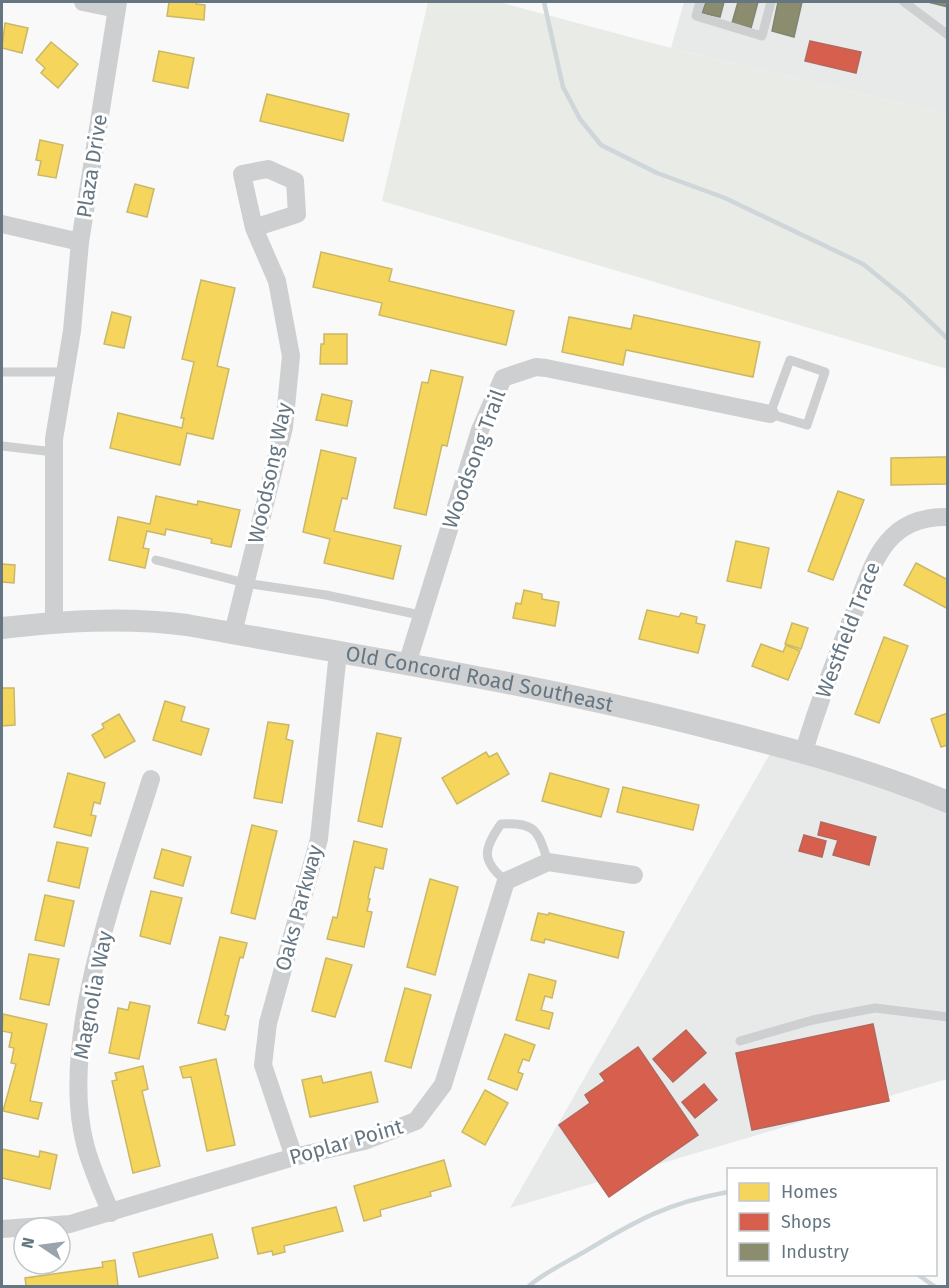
<svg xmlns="http://www.w3.org/2000/svg" width="949" height="1288" viewBox="0 0 949 1288" font-family="'Fira Sans',sans-serif">
<style>
.built{fill:#e8e9e9}
.green{fill:#e8ebe6}
.homes{fill:#f6d55c;stroke:#cab868;stroke-width:1.5}
.shops{fill:#d6604d;stroke:#b4675d;stroke-width:1.5}
.industry{fill:#8c8c6e;stroke:#808574;stroke-width:1.5}
.lines{fill:none;stroke-linecap:round;stroke-linejoin:round}
.stream{stroke:#ced6d9;stroke-width:4.5}
.service{stroke:#cecfd0;stroke-width:9}
.minor{stroke:#cecfd0;stroke-width:18}
.tertiary{stroke:#cecfd0;stroke-width:22}
.labels{text-anchor:middle;dominant-baseline:central;stroke-width:6;stroke-linejoin:round;paint-order:stroke}
.street-label{font-size:21px;fill:#657683;stroke:#fff}
</style>
<rect width="100%" height="100%" fill="#f9f9f9"/>
<g class="built">
<path d="M684,2H947V114L671,48Z"/>
<path d="M775,745L947,804V1079L510,1208Z"/>
</g>
<path class="green" d="M428,2H499L671,48L947,114V369L382,201Z"/>
<g class="homes">
<path d="M169,2H197L196,4L205,5L204,20L167,16Z"/>
<path d="M5,23L28,28L22,53L2,48Z"/>
<path d="M51,42L78,64L58,88L41,73L45,68L36,60Z"/>
<path d="M159,51L194,58L188,88L153,81Z"/>
<path d="M267,94L349,114L343,141L260,121Z"/>
<path d="M40,140L63,145L56,178L38,175L41,161L36,160Z"/>
<path d="M135,184L154,189L147,217L127,212Z"/>
<path d="M321,252L392,269L389,281L514,311L506,345L379,315L382,303L313,287Z"/>
<path d="M201,280L235,288L217,366L229,369L213,439L187,433L180,465L110,448L118,413L182,428L184,418H181L194,362L182,359Z"/>
<path d="M112,312L131,317L124,348L104,344Z"/>
<path d="M634,315L760,342L753,377L626,350L623,365L562,352L569,317L631,329Z"/>
<path d="M324,334H347V364H320L321,344H324Z"/>
<path d="M431,370L463,377L447,446L442,445L426,515L394,508L422,382L428,383Z"/>
<path d="M322,394L352,401L347,426L316,420Z"/>
<path d="M321,450L356,458L347,499L342,498L334,531L401,546L393,579L324,563L330,539L303,532Z"/>
<path d="M943,457H948V484L891,485V458Z"/>
<path d="M838,491L864,500L833,580L808,571Z"/>
<path d="M156,496L197,505L198,501L240,510L231,547L211,543L212,539L166,529L165,535L147,531L143,548L149,549L145,568L109,560L118,517L150,524Z"/>
<path d="M736,541L769,548L761,588L727,581Z"/>
<path d="M916,563L948,580V609L904,585Z"/>
<path d="M2,564L15,565L14,583L2,582Z"/>
<path d="M524,590L542,594V599L559,602L555,626L513,618L516,603L521,604Z"/>
<path d="M647,610L679,617L681,613L697,617L696,623L705,625L698,653L639,639Z"/>
<path d="M792,623L808,628L801,649L785,644Z"/>
<path d="M884,637L908,646L879,723L855,714Z"/>
<path d="M761,644L783,652L786,645L800,651L788,680L752,666Z"/>
<path d="M2,688H14L15,725L2,726Z"/>
<path d="M165,701L185,707L181,721L209,729L201,755L153,740Z"/>
<path d="M948,713V745L941,747L931,719Z"/>
<path d="M119,714L135,741L105,758L92,735L104,728L102,724Z"/>
<path d="M268,722L289,725L286,739L293,741L282,803L254,798Z"/>
<path d="M377,733L401,738L382,827L358,821Z"/>
<path d="M486,752L489,757L497,753L509,774L457,804L442,778Z"/>
<path d="M68,773L105,783L100,804L94,802L91,815L96,816L91,836L54,827Z"/>
<path d="M550,773L609,789L601,817L542,801Z"/>
<path d="M623,787L699,805L693,830L617,812Z"/>
<path d="M252,825L277,831L255,919L231,913Z"/>
<path d="M354,841L387,849L383,869L375,867L368,898L370,899L367,911L372,912L364,947L327,939L333,917L337,918Z"/>
<path d="M57,842L88,848L79,888L48,881Z"/>
<path d="M162,849L191,857L183,886L154,878Z"/>
<path d="M430,879L458,887L435,975L407,967Z"/>
<path d="M151,891L182,898L170,944L140,936Z"/>
<path d="M45,895L74,901L64,946L35,940Z"/>
<path d="M538,913L548,915L549,913L624,932L618,958L545,939L544,943L531,940Z"/>
<path d="M220,937L247,943L243,958L240,957L225,1015L229,1016L225,1030L198,1023Z"/>
<path d="M29,954L59,959L49,1005L20,999Z"/>
<path d="M326,958L352,965L335,1017L312,1011Z"/>
<path d="M529,974L556,981L552,998L545,996L541,1010L553,1013L549,1029L516,1020Z"/>
<path d="M405,988L431,995L411,1068L385,1061Z"/>
<path d="M130,1002L150,1006L139,1059L109,1053L118,1008L128,1010Z"/>
<path d="M3,1014L47,1024L30,1101L42,1103L38,1119L3,1111L16,1064L11,1063L14,1048L9,1047L12,1033L2,1031Z"/>
<path d="M505,1034L535,1045L529,1061L523,1059L518,1072L523,1074L517,1090L488,1079Z"/>
<path d="M216,1059L235,1145L207,1151L191,1077L183,1078L180,1067Z"/>
<path d="M143,1066L148,1089L142,1091L160,1166L133,1173L112,1081L117,1080L115,1073Z"/>
<path d="M371,1072L378,1102L310,1117L302,1080L321,1076L323,1083Z"/>
<path d="M485,1090L508,1103L485,1145L462,1132Z"/>
<path d="M2,1149L39,1157L40,1151L57,1155L50,1189L2,1178Z"/>
<path d="M444,1160L451,1186L430,1192L431,1196L380,1210L381,1216L364,1221L354,1186Z"/>
<path d="M336,1207L343,1231L284,1246L285,1252L273,1255L272,1251L258,1254L252,1228Z"/>
<path d="M212,1234L218,1258L139,1277L133,1253Z"/>
<path d="M115,1260L118,1286H26L25,1278L103,1267L102,1262Z"/>
</g>
<g class="shops">
<path d="M810,41L861,52L856,73L805,61Z"/>
<path d="M821,822L876,837L869,865L833,855L838,840L818,835Z"/>
<path d="M804,835L826,841L822,857L799,851Z"/>
<path d="M873,1024L889,1101L752,1130L736,1053Z"/>
<path d="M686,1030L706,1053L673,1082L653,1059Z"/>
<path d="M638,1047L698,1135L609,1197L559,1125L590,1103L585,1095L605,1081L600,1074Z"/>
<path d="M704,1084L717,1100L695,1118L682,1102Z"/>
</g>
<g class="industry">
<path d="M706,2H724L720,17L702,13Z"/>
<path d="M738,2H758L751,28L732,23Z"/>
<path d="M778,2H802L794,37L772,31Z"/>
<path d="M928,2H948V7Z"/>
</g>
<g class="lines">
<g class="stream">
<path d="M544,2L563,87L580,119L601,145L657,173L725,198L863,264L905,298L948,339"/>
<path d="M917,1274L934,1286"/>
<path d="M529,1286C545,1272 565,1263 584,1252C637,1220 667,1203 728,1192"/>
</g>
<g class="service">
<path d="M700,2L696,16L762,36L771,2"/>
<path d="M904,2L948,35"/>
<path d="M790,360L825,372L807,425L770,414Z"/>
<path d="M2,372H63"/>
<path d="M2,446L54,452"/>
<path d="M156,560L245,583L326,595L420,615"/>
<path d="M506,881C481,861 483,849 501,824C536,822 538,831 548,862"/>
<path d="M740,1041L813,1020L875,1008L948,1017"/>
</g>
<g class="minor">
<path d="M83,2L117,9"/>
<path d="M2,224L80,242"/>
<path d="M54,622V439L72,331L80,242L118,2"/>
<path d="M233,633L284,427L291,356L277,281L254,228L242,174L268,169L295,181L297,214L254,228"/>
<path d="M407,664L480,430L503,378L536,367L546,368L770,414"/>
<path d="M804,751C819,701 838,653 857,605C867,581 874,554 893,536C907,522 928,516 948,517"/>
<path d="M294,1157L263,1065L268,1023L319,839L338,652"/>
<path d="M111,1213C102,1191 91,1168 85,1144C58,1039 119,882 151,779"/>
<path d="M2,1229L70,1224L294,1157L364,1141L416,1121L443,1085L506,881L548,862L634,875"/>
</g>
<path class="tertiary" id="s1" d="M2,628C64,621 124,617 187,625C363,657 539,684 713,729C793,749 871,770 948,802"/>
</g>
<g class="labels">
<g class="street-label">
<text transform="translate(92 166) rotate(-81)">Plaza Drive</text>
<text transform="translate(474 459) rotate(-70)">Woodsong Trail</text>
<text transform="translate(270 473) rotate(-78)">Woodsong Way</text>
<text transform="translate(848 630) rotate(-69)">Westfield Trace</text>
<text stroke="none"><textPath href="#s1" startOffset="483">Old Concord Road Southeast</textPath></text>
<text transform="translate(299 908) rotate(-75)">Oaks Parkway</text>
<text transform="translate(93 995) rotate(-79)">Magnolia Way</text>
<text transform="translate(346 1142) rotate(-16)">Poplar Point</text>
</g>
</g>
<rect width="949" height="1288" fill="none" stroke="#657683" stroke-width="6"/>
<rect x="727" y="1168" width="210" height="108" fill="#ffffff" stroke="#c1c8cd" stroke-width="1.5"/>
<rect x="739" y="1183" width="30" height="18" fill="#f6d55c" stroke="#c1c8cd" stroke-width="1.5"/>
<text x="781" y="1198" font-size="18" fill="#657683">Homes</text>
<rect x="739" y="1213" width="30" height="18" fill="#d6604d" stroke="#c1c8cd" stroke-width="1.5"/>
<text x="781" y="1228" font-size="18" fill="#657683">Shops</text>
<rect x="739" y="1243" width="30" height="18" fill="#8c8c6e" stroke="#c1c8cd" stroke-width="1.5"/>
<text x="781" y="1258" font-size="18" fill="#657683">Industry</text>
<g transform="translate(42 1246) rotate(283)"><circle r="28" fill="#ffffff" stroke="#c1c8cd" stroke-width="1.5"/>
<path d="M0-4.5L10 22L0 15L-10 22Z" fill="#99a4ac"/>
<text y="-9" font-size="16" font-weight="bold" text-anchor="middle" fill="#657683">N</text>
</g>
</svg>
